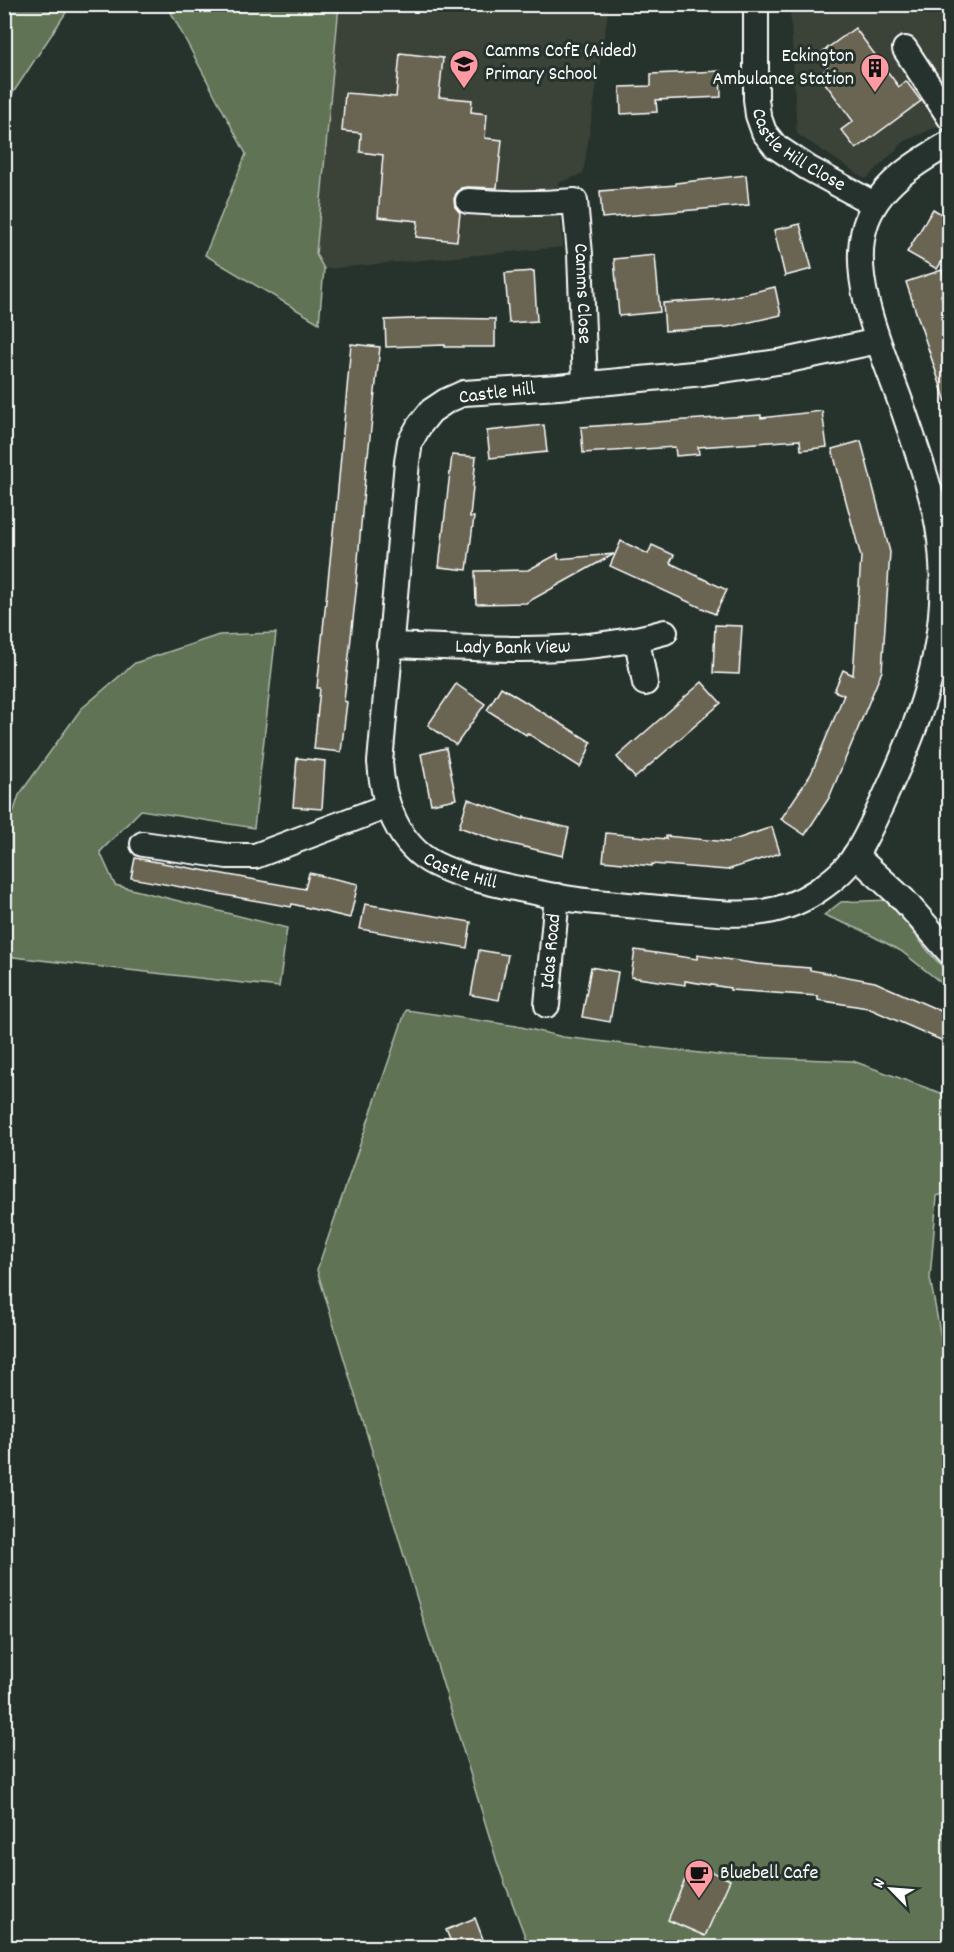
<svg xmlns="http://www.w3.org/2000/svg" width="954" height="1952" viewBox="0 0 954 1952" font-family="Dekko,sans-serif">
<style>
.built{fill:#3b4238}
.green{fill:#617355;stroke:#b0b9aa;stroke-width:1.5}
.building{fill:#6b6553;stroke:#fff;stroke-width:1.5}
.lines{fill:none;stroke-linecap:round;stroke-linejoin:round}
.minor-casing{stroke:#fff;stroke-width:28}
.minor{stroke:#26332d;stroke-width:24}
.labels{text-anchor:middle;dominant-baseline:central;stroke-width:6;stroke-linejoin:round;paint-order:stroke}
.poi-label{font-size:20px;fill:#fff;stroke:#26332d;text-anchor:start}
.street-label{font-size:20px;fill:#fff;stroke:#26332d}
</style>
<rect width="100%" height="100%" fill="#26332d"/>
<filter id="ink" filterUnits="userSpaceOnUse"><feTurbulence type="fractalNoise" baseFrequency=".0167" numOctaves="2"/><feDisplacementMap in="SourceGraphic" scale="12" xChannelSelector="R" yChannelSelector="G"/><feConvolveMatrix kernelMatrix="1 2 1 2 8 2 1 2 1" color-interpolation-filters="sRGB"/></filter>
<g filter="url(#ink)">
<g class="built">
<path d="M339,5H609L583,174L558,183L563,247L324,269L316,254Z"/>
<path d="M790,5H949V121L905,141L866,179L797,134Z"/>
</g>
<g class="green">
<path d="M5,4L71,5L5,105L4,5Z"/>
<path d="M167,5H339L316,254L324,269L319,323L205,255L246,154Z"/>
<path d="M276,633L254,828L141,810L100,852L115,885L287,928L279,987L5,956V838L19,795L81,709L135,663L219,635Z"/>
<path d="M888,900C900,908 906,921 914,933C925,948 936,961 949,973V989L901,951L861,930L824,915L841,902Z"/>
<path d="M406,1010L517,1026L563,1037L726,1056L853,1061L949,1096V1192L937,1196L930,1278L950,1386L949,1947H529L498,1865L317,1270Z"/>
</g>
<g class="building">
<path d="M855,28L899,87L906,81L921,101L856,149L841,130L853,121L819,75L828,68L818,55Z"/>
<path d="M400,53L443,58L439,97L472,100L471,112L487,114L485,138L502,140L497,188L468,187L461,188L456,194L454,199L455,207L460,213L457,241L416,237L418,221L378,217L383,155L360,152L361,133L342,131L345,93L396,97Z"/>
<path d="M720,71L721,97L656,100L657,112L621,114L620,87L651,86V74Z"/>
<path d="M746,175L749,205L602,218L600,191L676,185V183Z"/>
<path d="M933,209L950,219V249L937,269L907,252Z"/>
<path d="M800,224L812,269L785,276L774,230Z"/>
<path d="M655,255L660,312L619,316L614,259Z"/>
<path d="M942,270L949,293L941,295L950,321V401L946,402L906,282Z"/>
<path d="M534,271L537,321L509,323L505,273Z"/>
<path d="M775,287L781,315L728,327L665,331L663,303L722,299Z"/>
<path d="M434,318L495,319V347H445V345L386,347L385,320Z"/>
<path d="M351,344L380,347L368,455H367L356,583H357L344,701L347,702L341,752L314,749L320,688H317L334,522H335Z"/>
<path d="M822,411L827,447L801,450L800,440L698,447L699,454L676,456L675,447L583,453L581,427L761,415V418Z"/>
<path d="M544,425L547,452L490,458L487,431Z"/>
<path d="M861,441L890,552L882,671L829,798L805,835L781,819L811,774L844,695L834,691L843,670L853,675L861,557L832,449Z"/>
<path d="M452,455L476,457L470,517H474L467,570L439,567Z"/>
<path d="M621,541L648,554L652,545L674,555L670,563L727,590L715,614L610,566Z"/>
<path d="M558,554V559L614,554L526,603L476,604L475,571L528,570Z"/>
<path d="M715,625L742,626L739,674L713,673Z"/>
<path d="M702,682L721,703L635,778L617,757Z"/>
<path d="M456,684L485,704L456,745L428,725Z"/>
<path d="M501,687L591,742L587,754L580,767L527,733L526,735L487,710Z"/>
<path d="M446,748L456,799L431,804L421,754Z"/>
<path d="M297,758L325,761L322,809L293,807Z"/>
<path d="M468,799L524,819V817L569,828L563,856L495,840L459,827Z"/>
<path d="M772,827L780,853L727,870L652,864V866L603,861L606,833L666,839V836L728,842Z"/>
<path d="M135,858L305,889L309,873L358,884L350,918L292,904L291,907L131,878Z"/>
<path d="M365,904L471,922L467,948L360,929Z"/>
<path d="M479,950L508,955L499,1000L471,995Z"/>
<path d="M635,950L697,959L698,955L758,964L810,968V970L875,982L950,1015V1044L868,1008L818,1000V996L730,990V988L685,981V985L631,977Z"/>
<path d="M591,967L618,972L610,1022L582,1017Z"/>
<path d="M692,1863L730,1880L705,1936L668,1920Z"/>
<path d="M475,1918L486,1947H453L446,1930Z"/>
</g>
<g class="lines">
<g class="minor-casing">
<g id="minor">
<path id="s1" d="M756,4V99L758,115L764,132L775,146L808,168L874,204"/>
<path d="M905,49L950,118"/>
<path id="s2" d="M468,201C504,204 539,204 575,201L580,254L585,384"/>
<path id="s3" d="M878,341L784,361L703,373L558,387L464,393L446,401L431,411L419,426L410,442L407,462L380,762C382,800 398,846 435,864C461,877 491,883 519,889C541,893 564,899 586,901C617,904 649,907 680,910C731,914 772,921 817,891C832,881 847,869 856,854C870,832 881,805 892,781C930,699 953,617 938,526C931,488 917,451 905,415C887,361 848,283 865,226C877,186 915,163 950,143"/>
<path d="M637,640L645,683"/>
<path id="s4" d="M389,645C481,648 576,657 665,632"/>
<path d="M143,844L227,856H255L388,806"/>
<path d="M855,855L903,899L950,953"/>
<path id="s5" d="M547,1005L557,896"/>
</g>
</g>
<use href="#minor" class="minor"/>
</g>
</g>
<defs>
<g id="school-pin" transform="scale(1.5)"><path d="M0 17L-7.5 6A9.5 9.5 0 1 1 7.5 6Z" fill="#ff9aa2" stroke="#26332d"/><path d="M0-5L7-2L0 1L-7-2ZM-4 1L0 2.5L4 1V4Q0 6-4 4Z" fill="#111"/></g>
<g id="building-pin" transform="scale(1.5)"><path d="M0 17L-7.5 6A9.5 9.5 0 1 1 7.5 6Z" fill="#ff9aa2" stroke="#26332d"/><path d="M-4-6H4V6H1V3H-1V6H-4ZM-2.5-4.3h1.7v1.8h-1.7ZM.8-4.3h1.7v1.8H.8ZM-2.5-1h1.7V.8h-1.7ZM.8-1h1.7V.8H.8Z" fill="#111"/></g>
<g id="cafe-pin" transform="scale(1.5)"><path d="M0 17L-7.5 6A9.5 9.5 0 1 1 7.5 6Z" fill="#ff9aa2" stroke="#26332d"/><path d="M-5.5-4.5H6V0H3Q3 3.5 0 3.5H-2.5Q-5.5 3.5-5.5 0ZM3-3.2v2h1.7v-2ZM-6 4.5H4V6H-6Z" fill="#111"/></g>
</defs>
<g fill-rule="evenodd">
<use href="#school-pin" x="464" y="64"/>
<use href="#building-pin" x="875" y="68"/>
<use href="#cafe-pin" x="699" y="1874"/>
</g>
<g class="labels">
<g class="poi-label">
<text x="485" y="52">Camms CofE (Aided)<tspan x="485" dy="23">Primary School</tspan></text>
<text x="854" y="57" text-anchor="end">Eckington<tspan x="854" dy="23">Ambulance Station</tspan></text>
<text x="720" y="1874">Bluebell Cafe</text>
</g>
<g class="street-label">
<text stroke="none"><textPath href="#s1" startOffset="166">Castle Hill Close</textPath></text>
<text stroke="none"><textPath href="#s2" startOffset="200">Camms Close</textPath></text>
<text transform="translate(497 394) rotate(-7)">Castle Hill</text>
<text stroke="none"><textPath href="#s4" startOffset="124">Lady Bank View</textPath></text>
<text stroke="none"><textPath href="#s3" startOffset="962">Castle Hill</textPath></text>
<text stroke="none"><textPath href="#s5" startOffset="54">Idas Road</textPath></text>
</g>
</g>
<rect width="954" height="1952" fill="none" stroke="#26332d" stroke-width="24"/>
<rect x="12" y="12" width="930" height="1928" fill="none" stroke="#fff" stroke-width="2" filter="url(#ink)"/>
<g transform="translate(891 1889) rotate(295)" stroke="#26332d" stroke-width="4.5" paint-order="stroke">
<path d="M0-4.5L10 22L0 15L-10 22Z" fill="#ffffff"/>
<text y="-9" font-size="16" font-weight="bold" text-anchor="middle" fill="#ffffff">N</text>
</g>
</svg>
